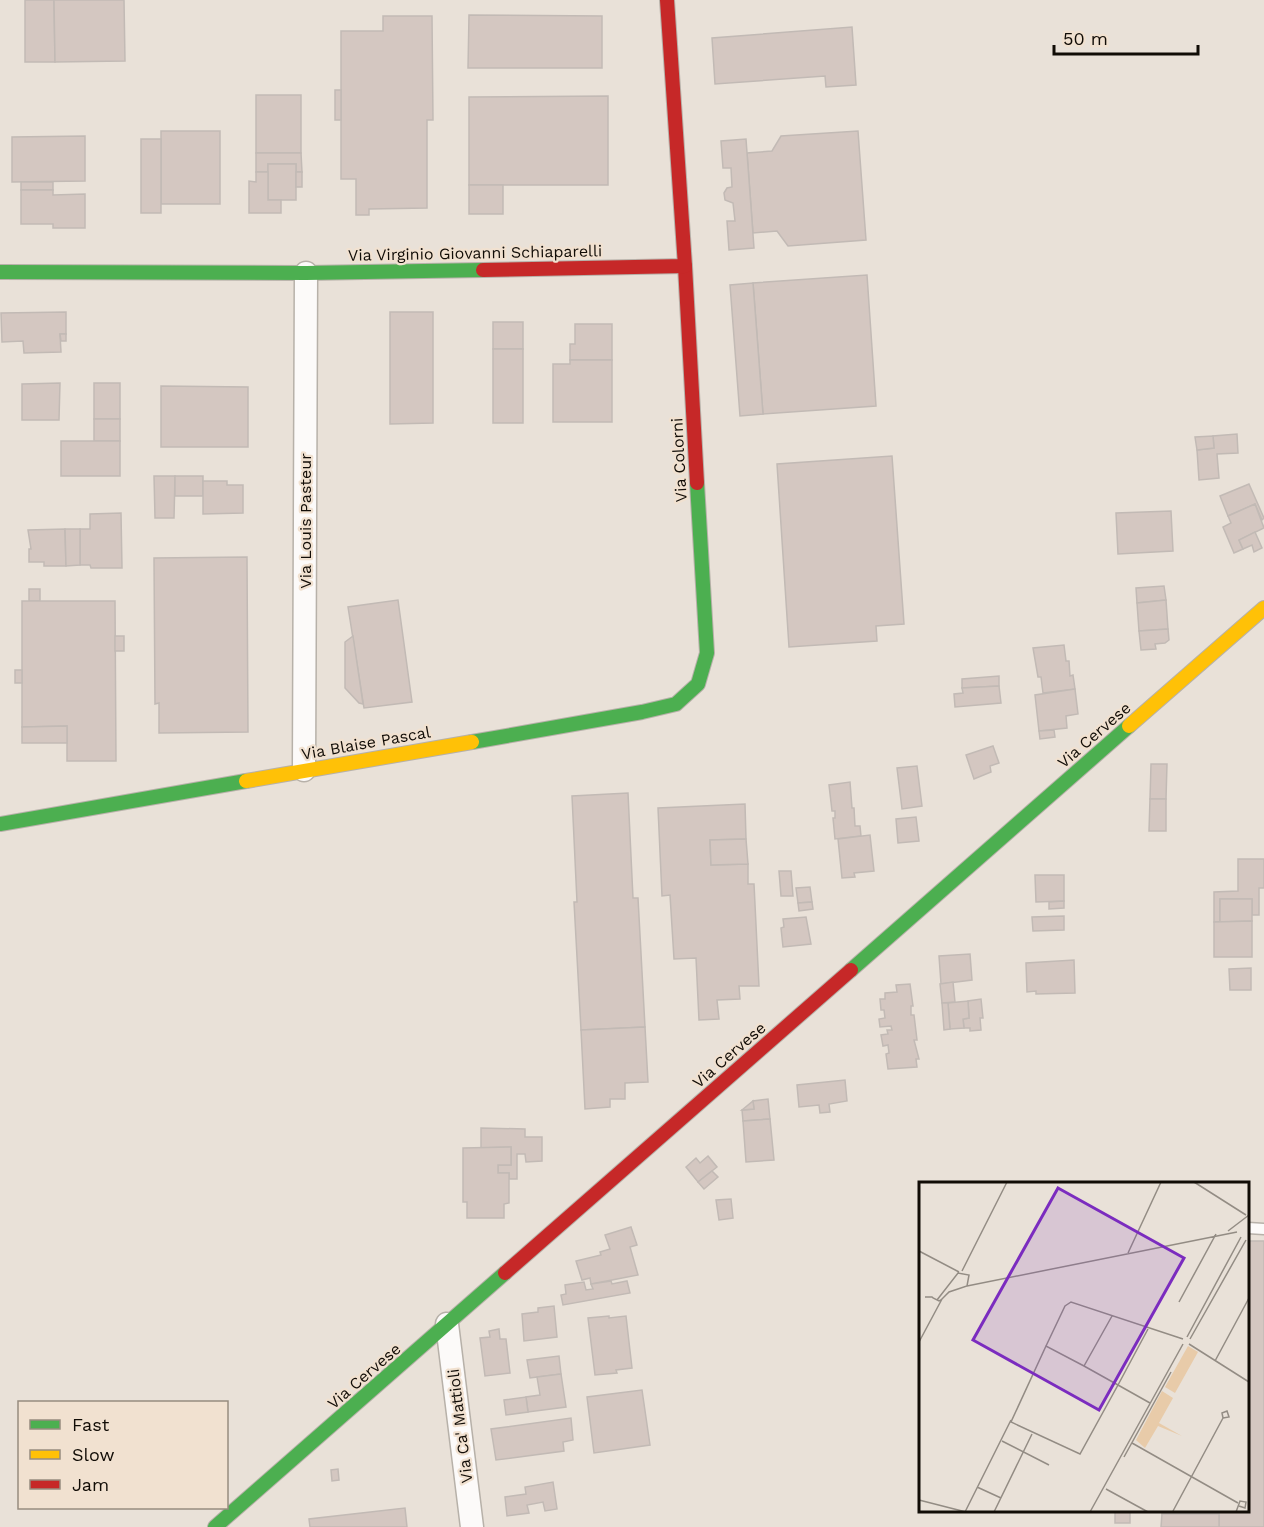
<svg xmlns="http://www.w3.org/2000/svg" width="1264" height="1527" viewBox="0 0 1264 1527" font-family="'Work Sans',sans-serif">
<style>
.building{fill:#d4c7c1;stroke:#c2bab5;stroke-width:1.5}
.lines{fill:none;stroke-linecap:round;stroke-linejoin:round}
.lane-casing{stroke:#b7b1a9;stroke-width:13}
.street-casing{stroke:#b7b1a9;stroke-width:25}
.fast-casing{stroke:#b7b1a9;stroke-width:16}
.slow-casing{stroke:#b7b1a9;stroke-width:16}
.jam-casing{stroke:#b7b1a9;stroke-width:16}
.lane{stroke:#fcfaf9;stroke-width:10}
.street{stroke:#fcfaf9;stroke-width:22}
.fast{stroke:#4caf50;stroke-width:14}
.slow{stroke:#ffc107;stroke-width:14}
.jam{stroke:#c62828;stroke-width:14}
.labels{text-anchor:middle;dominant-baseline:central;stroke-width:4.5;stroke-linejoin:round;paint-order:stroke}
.street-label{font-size:16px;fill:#110c06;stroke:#f1e1d0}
.inset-road{fill:none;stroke:#938c84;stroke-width:1.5}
.view{fill:#7b2cbf;fill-opacity:0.15;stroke:#7b2cbf;stroke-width:3}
.inset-edge{fill:none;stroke:#110c06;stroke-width:3}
</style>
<rect width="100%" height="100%" fill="#e9e1d8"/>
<g class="building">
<path d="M25,0H54L55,62H25Z"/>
<path d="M54,0H124L125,61L55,62Z"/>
<path d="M469,15L602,16V68H468Z"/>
<path d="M383,16H432L433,120H427V208L369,209V215H356V179H341V31H383Z"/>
<path d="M852,27L856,85L826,87L825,76L715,84L712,38Z"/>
<rect x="335" y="90" width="6" height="30"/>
<rect x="256" y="95" width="45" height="58"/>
<path d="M608,96V185H469V97Z"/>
<rect x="161" y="131" width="59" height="73"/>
<path d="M858,131L866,240L788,246L777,231L753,233L747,153L772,151L781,136Z"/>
<path d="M85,136V181L12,182V137Z"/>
<rect x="141" y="139" width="20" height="74"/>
<path d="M746,139L754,248L729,250L727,221H735L733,203L725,200L724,193L727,188L732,187L731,168H723L721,141Z"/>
<path d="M256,153H301L302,172H296V164H268V172H256Z"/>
<rect x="268" y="164" width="28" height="36"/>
<path d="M256,172H268V200H281V213H249V181L256,182Z"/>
<rect x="296" y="172" width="6" height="15"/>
<rect x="21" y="182" width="32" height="8"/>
<rect x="469" y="185" width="34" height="29"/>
<path d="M21,190H53V195L85,194V228H53V224H21Z"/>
<path d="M867,275L876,406L763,414L753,283Z"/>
<path d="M753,283L763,414L740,416L730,285Z"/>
<path d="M66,312V334H60L61,352L24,353L23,341L2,342L1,313Z"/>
<path d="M390,312H433V423L390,424Z"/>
<rect x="493" y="322" width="30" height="27"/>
<path d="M575,324H612V360H570V344H575Z"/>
<path d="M60,334H66V341H61Z"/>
<rect x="493" y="349" width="30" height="74"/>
<path d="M570,360H612V422H553V364H570Z"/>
<path d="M60,383L59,420H22V384Z"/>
<rect x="94" y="383" width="26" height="36"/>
<path d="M161,386L248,387V447H161Z"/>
<rect x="94" y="419" width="26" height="22"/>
<path d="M1237,434L1238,453L1217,454L1219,478L1199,480L1197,450L1214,448L1213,436Z"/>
<path d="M1213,436L1214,448L1197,450L1195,437Z"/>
<rect x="61" y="441" width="59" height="35"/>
<path d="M892,456L904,624L876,626L877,641L789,647L777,464Z"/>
<path d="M154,476H175L174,518H155Z"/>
<rect x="175" y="476" width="28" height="20"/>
<path d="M203,481H227V485H243V513L203,514Z"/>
<path d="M1249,484L1264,518L1262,520L1255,504L1228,516L1220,496Z"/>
<path d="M1255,504L1264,528L1239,540L1243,549L1234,553L1223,527L1231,523L1228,516Z"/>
<path d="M1171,511L1173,551L1118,554L1116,513Z"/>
<path d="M121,513L122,568H91L90,565H80V529H90V514Z"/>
<path d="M65,529L66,566H44V562H29V549H31L28,530Z"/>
<path d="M65,529H80V565L66,566Z"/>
<path d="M1255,532L1262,548L1254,552L1252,545L1243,549L1239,540Z"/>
<path d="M247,557L248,732L159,733V703L155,704L154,558Z"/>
<path d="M1164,586L1166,600L1137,603L1136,588Z"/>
<rect x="29" y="589" width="11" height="12"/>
<path d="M398,600L412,702L364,708L348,607Z"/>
<path d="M1166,600L1168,629L1139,631L1137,603Z"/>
<path d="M22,601H115L116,761H67V726L22,727Z"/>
<path d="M1168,629L1169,640L1165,643L1155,644L1156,649L1141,650L1139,631Z"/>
<rect x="115" y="636" width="9" height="15"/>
<path d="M353,636L363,704L359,703L345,688V642Z"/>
<path d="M1064,645L1066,661H1069L1070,676L1073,675L1075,689L1043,693L1041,677H1038L1033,648Z"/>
<rect x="15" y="670" width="7" height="13"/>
<path d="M999,676V686L962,688V679Z"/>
<path d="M999,686L1001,703L955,707L954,694L963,693L962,688Z"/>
<path d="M1075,689L1078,714L1066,716L1067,728L1039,731L1035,695Z"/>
<path d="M67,726V743H22V727Z"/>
<path d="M1054,730L1055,737L1040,739L1039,731Z"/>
<path d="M993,746L999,763L990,766L991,772L974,779L966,755Z"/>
<path d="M1151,764H1167L1166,799H1150Z"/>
<path d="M917,766L922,806L902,809L897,768Z"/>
<path d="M850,782L852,808H854L855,826H860L861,836L835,839L833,818H835V811H832L829,785Z"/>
<path d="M628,793L633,898H638L645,1027L581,1030L574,902H577L572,796Z"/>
<path d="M1150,799H1166V831H1149Z"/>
<path d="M745,804L746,839L710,840L711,865L748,864V884H754L759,986H739L740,999L717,1000L719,1019L699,1020L696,958L674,959L670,895L662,896L658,808Z"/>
<path d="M916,817L919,841L898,843L896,819Z"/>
<path d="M870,835L874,871L854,873L855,877L842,878L838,839Z"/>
<path d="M746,839L748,864L711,865L710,840Z"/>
<path d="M1238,859H1264V888H1259V915H1252V899H1220V922H1214V892L1238,891Z"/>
<path d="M779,871H791L793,896H781Z"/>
<path d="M1035,875H1064V901L1036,902Z"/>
<path d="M810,887L812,902L798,903L796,888Z"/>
<path d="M1220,899H1252V921L1220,922Z"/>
<path d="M1064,901V908L1049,909V902Z"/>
<path d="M812,902L813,909L799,911L798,903Z"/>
<path d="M1064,916V930L1033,931L1032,917Z"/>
<path d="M806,917L811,944L783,947L781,928L784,927L783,919Z"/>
<path d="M1252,921V957H1214V922Z"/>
<path d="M970,954L972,980L941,984L939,956Z"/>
<path d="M1074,960L1075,993L1036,994V991L1027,992L1026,963Z"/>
<path d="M1251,968V990H1230L1229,969Z"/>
<path d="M953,982L955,1002L942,1003L940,984Z"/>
<path d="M910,984L913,1006H911V1015H914L917,1040H914L919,1059H916L917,1067L888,1069L886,1054L889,1053L888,1045L883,1046L881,1035L888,1034L887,1030H892L891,1026L880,1027L879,1019L885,1018L884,1010H881L880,999H885V993L897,992L896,985Z"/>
<path d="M981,999L983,1018H980L981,1030L970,1031V1028H964L963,1019L969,1018L968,1001Z"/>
<path d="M968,1001L969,1018L963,1019L964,1028L950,1029L948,1003Z"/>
<path d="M942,1003H948L950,1029L944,1030Z"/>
<path d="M645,1027L648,1082L625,1083V1099H610V1107L585,1109L581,1030Z"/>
<path d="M845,1080L847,1101L829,1104L830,1112L820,1113L819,1105L799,1107L797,1085Z"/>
<path d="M768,1099L770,1119L743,1121L742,1110L754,1109L753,1101Z"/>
<path d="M753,1101L754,1109L742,1110Z"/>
<path d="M770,1119L774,1160L746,1162L743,1121Z"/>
<path d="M481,1128L525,1129V1137H542V1161L526,1162L525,1154H517V1179H509V1173H498V1165H511V1147L481,1148Z"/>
<path d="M511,1147V1165H498V1173H509V1203L504,1204V1218H467V1202H463V1148Z"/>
<path d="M708,1156L717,1167L698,1182L686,1167L696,1158L700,1163Z"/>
<path d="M712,1171L718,1177L704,1189L698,1182Z"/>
<path d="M731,1199L733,1218L719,1220L716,1200Z"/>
<path d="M631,1227L637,1245L630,1247L638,1275L591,1284L590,1278L582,1280L576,1261L601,1255L600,1252L610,1249L605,1235Z"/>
<path d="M1248,1241H1264V1527H1219V1514H1162V1510H1248Z"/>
<path d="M611,1281L612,1284L627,1281L630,1293L563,1305L561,1295L566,1294L565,1285L584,1282L586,1290L593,1289L591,1284Z"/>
<path d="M554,1306L557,1337L524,1341L522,1314L538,1312V1308Z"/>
<path d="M609,1316V1318L626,1316L632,1368L616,1370L617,1373L595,1375L588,1318Z"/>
<path d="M499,1329L500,1339H506L510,1373L485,1376L480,1338L490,1337L489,1331Z"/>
<path d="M559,1356L561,1374L530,1378L527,1360Z"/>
<path d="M561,1374L566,1407L528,1412L526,1397L540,1395L537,1377Z"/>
<path d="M642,1390L650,1445L594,1453L587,1397Z"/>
<path d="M526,1397L528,1412L506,1415L504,1400Z"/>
<path d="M571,1418L573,1440L563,1442L564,1451L496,1460L491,1429Z"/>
<path d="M338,1469L339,1480L332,1481L331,1470Z"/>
<path d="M553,1482L557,1509L545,1511L543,1502L527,1505L529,1513L507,1516L505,1497L526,1494L525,1487Z"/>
<path d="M405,1508L407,1527H310L309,1519Z"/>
<rect x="1115" y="1510" width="15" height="13"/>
<path d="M1162,1514H1219V1527H1161Z"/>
</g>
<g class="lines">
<g class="lane-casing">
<path id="lane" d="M1248,1228L1264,1229"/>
</g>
<g class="street-casing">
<g id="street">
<path d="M304,770L306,273"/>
<path d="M447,1324L472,1527"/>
</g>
</g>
<g class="fast-casing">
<g id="fast">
<path d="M0,272L306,273L483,270"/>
<path d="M472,742L642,712L676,704L698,684L707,653L697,483"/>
<path d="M0,824L246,781"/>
<path d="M851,970L1129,726"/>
<path d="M215,1527L505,1273"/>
</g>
</g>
<g class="slow-casing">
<g id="slow">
<path d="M1129,726L1264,608"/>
<path d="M246,781L472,742"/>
</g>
</g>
<g class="jam-casing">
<g id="jam">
<path d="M685,266L697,483"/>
<path d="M483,270L685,266L667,0"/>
<path d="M505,1273L851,970"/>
</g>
</g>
<use href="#lane" class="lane"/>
<use href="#street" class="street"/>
<use href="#fast" class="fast"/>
<use href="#slow" class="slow"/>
<use href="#jam" class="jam"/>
</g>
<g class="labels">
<g class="street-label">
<text transform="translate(475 253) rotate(-1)">Via Virginio Giovanni Schiaparelli</text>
<text transform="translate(679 460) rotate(-93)">Via Colorni</text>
<text transform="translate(305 521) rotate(-90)">Via Louis Pasteur</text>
<text transform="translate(1094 735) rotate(-41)">Via Cervese</text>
<text transform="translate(366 743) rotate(-10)">Via Blaise Pascal</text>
<text transform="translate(729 1055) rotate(-41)">Via Cervese</text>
<text transform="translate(364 1376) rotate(-41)">Via Cervese</text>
<text transform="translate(460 1426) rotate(-97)">Via Ca' Mattioli</text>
</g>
</g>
<g transform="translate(919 1182)">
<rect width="330" height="330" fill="#e9e1d8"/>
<path d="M269,164L279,170L256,211L246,205ZM243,209L254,216L240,241L263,254L239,244L226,266L217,258Z" fill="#e8cba9"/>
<path class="inset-road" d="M275,0L327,33M309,49L330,33M0,69L40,90M209,71L242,0M43,89L88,0M48,104L318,50M6,115H13L14,116L20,119L22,118L30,110L48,104L50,93L39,91L18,118M260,120L297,52M229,147L199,203L161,272L92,240L127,164L165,184L199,203L231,221M268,155L322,55M271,157L327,58M0,160L23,117M270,162L330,200M127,164L146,124L152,120L264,157M296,179L330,116M165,184L193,134M83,259L130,283M213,261L319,321M205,275L252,190M58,305L82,316M187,307L229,330M0,318L47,330M254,329L304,236L303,231L308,229L310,235L304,236M46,330L92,238M75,330L113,252M171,330L264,162M317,330L321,319L327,320L326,326L320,324"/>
<path class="view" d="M139,6L265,76L180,228L54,158Z"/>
<rect width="330" height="330" class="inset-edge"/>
</g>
<rect x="18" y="1401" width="210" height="108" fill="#f1e1d0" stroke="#978c7f" stroke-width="1.5"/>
<rect x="30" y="1420" width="30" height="9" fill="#4caf50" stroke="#978c7f" stroke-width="1.5"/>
<text x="72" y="1431" font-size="18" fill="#110c06">Fast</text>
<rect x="30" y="1450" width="30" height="9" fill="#ffc107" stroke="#978c7f" stroke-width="1.5"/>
<text x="72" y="1461" font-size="18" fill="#110c06">Slow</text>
<rect x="30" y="1480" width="30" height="9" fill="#c62828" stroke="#978c7f" stroke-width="1.5"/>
<text x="72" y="1491" font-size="18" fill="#110c06">Jam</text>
<path d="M1054 45v9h144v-9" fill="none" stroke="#110c06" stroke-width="3"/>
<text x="1063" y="45" font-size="18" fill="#110c06" stroke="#f1e1d0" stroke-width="4.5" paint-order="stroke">50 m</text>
</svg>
